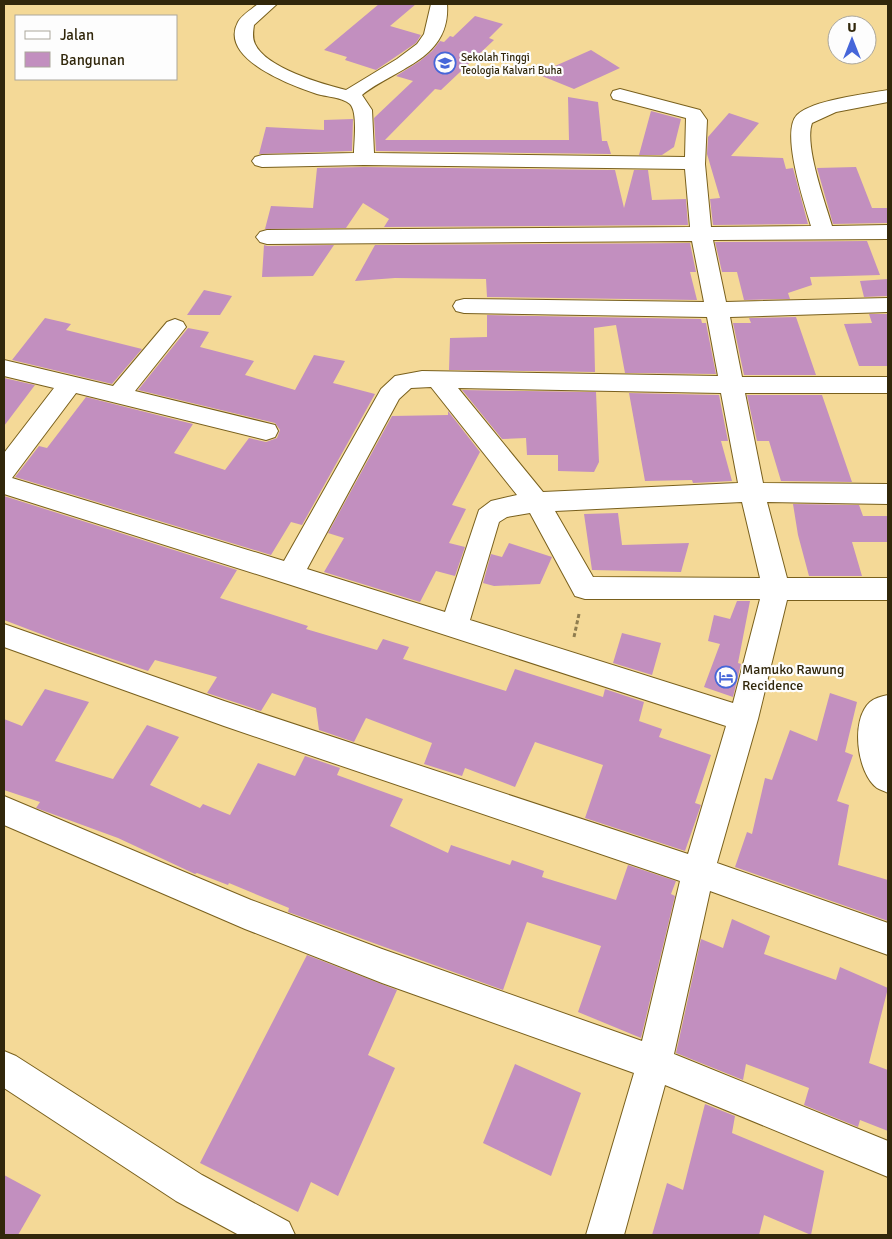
<svg xmlns="http://www.w3.org/2000/svg" width="892" height="1239" viewBox="0 0 892 1239" font-family="Signika,sans-serif">
<style>
.building{fill:#c28fbf}
.lines{fill:none;stroke-linecap:round;stroke-linejoin:round}
.minor-casing{stroke:#79601d;stroke-width:2}
.path{stroke:#8f7d4f;stroke-width:3;stroke-dasharray:4 2.5;stroke-linecap:butt}
.minor{fill:#fff;fill-rule:evenodd}
.labels{text-anchor:middle;dominant-baseline:central;stroke-width:4.5;stroke-linejoin:round;paint-order:stroke}
.far-poi-label{font-size:11px;fill:#31270b;stroke:#fdfdfd;text-anchor:start}
.poi-label{font-size:14px;fill:#31270b;stroke:#fdfdfd;text-anchor:start}
</style>
<rect width="100%" height="100%" fill="#f4d997"/>
<g class="building">
<path d="M379,4H416L390,26L421,35L416,43L376,70L345,60L347,57L324,50Z"/>
<path d="M475,16L503,24L489,38L494,40L441,90L435,89L385,140H569L568,97L598,102L602,141H607L611,154L376,151L374,118L413,81L396,76L420,61L432,51L440,41L444,42L450,36L453,37Z"/>
<path d="M591,50L620,68L574,89L537,74Z"/>
<path d="M651,111L681,119L674,147L662,155H639Z"/>
<path d="M729,113L759,123L731,156L783,158L786,169L793,168L808,224L713,225L710,199L720,198L707,154L708,137Z"/>
<path d="M353,119L352,151L259,154L266,127L324,130V120Z"/>
<path d="M364,167L615,170L624,208L634,170H648L652,200L686,199L688,225L384,227L389,219L363,203L346,228L265,229L271,206L313,208L317,168Z"/>
<path d="M856,167L872,208H888V223L833,224L817,168Z"/>
<path d="M867,241L880,275L810,277L812,285L788,293L790,299L744,300L737,272H722L715,242Z"/>
<path d="M690,243L696,272H690L697,300L487,297L486,279L395,278L355,281L375,245Z"/>
<path d="M264,245L267,246L334,245L313,276L262,277Z"/>
<path d="M888,279V296L864,297L860,281Z"/>
<path d="M204,290L232,296L220,315H187Z"/>
<path d="M869,314H888V366H859L844,324L872,323Z"/>
<path d="M487,315L701,319L702,323H706L716,374L625,373L616,325L594,328L595,372L449,370L450,338L487,337Z"/>
<path d="M796,317L816,375H744L733,323H751L749,318Z"/>
<path d="M45,318L71,324L66,330L142,349L112,384L12,360Z"/>
<path d="M188,328L209,332L200,347L254,361L245,375L295,390L314,355L345,361L333,383L375,394L302,525L291,522L271,555L15,477L39,446L47,448L86,397L193,424L174,453L225,470L249,438L266,442L277,438L280,430L275,423L138,390Z"/>
<path d="M4,378L35,385L4,426Z"/>
<path d="M462,390L596,392L599,462L594,472L558,471V455H527L526,438L502,439Z"/>
<path d="M629,393L719,395L728,441H721L732,481L693,483L692,480L645,481Z"/>
<path d="M747,395H822L852,482L781,481L769,441H757Z"/>
<path d="M448,411L480,452L452,505L466,509L449,543L465,547L455,576L436,571L420,602L324,572L344,538L328,533L392,416L448,415Z"/>
<path d="M4,496L237,570L220,598L308,626L306,629L377,650L383,639L409,647L403,659L506,691L515,669L603,697L605,689L644,702L639,721L662,729L659,737L711,755L695,803L701,805L685,851L585,818L603,765L535,742L515,787L465,768L462,776L424,764L432,743L366,718L354,742L319,730L316,708L272,693L261,711L207,693L217,677L155,660L148,671L59,641L4,620Z"/>
<path d="M793,504L859,505L863,516H888V542H852L862,576H809L798,535Z"/>
<path d="M618,513L622,545L689,543L681,572L592,570L584,514Z"/>
<path d="M509,543L552,557L540,584L494,586L483,583L491,554L502,557Z"/>
<path d="M737,601H750L738,663L741,664L733,697L704,687L720,644L708,641L714,615L730,619Z"/>
<path d="M622,633L661,643L652,675L613,663Z"/>
<path d="M45,689L89,702L55,761L113,779L147,725L179,737L150,785L200,808L203,804L230,815L258,763L295,776L305,756L340,768L337,775L403,799L390,826L448,853L451,845L510,865L512,860L544,871L542,877L616,900L628,865L676,881L671,894L675,896L641,1038L578,1012L601,946L527,922L503,990L288,912L289,908L229,883L228,885L197,873L195,874L118,838L36,808L40,802L4,790V719L22,726Z"/>
<path d="M830,693L857,702L845,752L853,755L837,801L849,805L838,865L888,880V921L735,867L747,832L752,834L765,778L772,780L790,730L817,741Z"/>
<path d="M732,919L770,936L764,954L836,980L840,967L888,988L869,1063L888,1070V1131L860,1120L858,1127L804,1105L809,1088L746,1064L743,1080L676,1053L701,939L723,948Z"/>
<path d="M307,955L397,990L368,1055L395,1068L338,1196L311,1182L298,1212L200,1163Z"/>
<path d="M515,1064L581,1093L551,1176L483,1143Z"/>
<path d="M705,1104L735,1116L732,1133L824,1171L811,1235L764,1215L759,1235H652L667,1183L683,1190Z"/>
<path d="M4,1175L41,1195L18,1235H4Z"/>
</g>
<g class="lines">
<g class="minor-casing">
<g id="minor">
<path d="M258,4H277L254,25C253,32 252,38 255,44C266,68 322,84 346,90L397,59L417,44L424,34L431,4H447C451,59 396,68 362,95L372,110L374,153L685,157L686,118L613,99L611,95L613,91L620,89L700,110L707,120L705,164L711,227L811,226C805,205 780,132 797,115C812,100 866,94 888,90V102L836,112L812,123C804,145 825,202 832,226L888,225V239L713,240L726,302L888,298V312L730,317L742,377H888V393H745L763,483L888,484V504L767,502L787,578H888V600H787L758,719L717,863L888,923V955L710,891L674,1054L888,1141V1177L665,1085L624,1235H586L634,1073L382,983L245,929L4,825V796L251,900L382,949L642,1041L680,881L224,726L4,647V624L224,701L688,854L726,726L291,585L4,494V453L54,388L4,376V360L113,386L167,322L175,319L183,322L186,327L135,391L275,425L278,431L275,437L266,440L76,393L12,478L284,561L381,389L395,376L422,371L718,376L707,317L464,313L456,311L453,306L456,301L464,299L704,302L692,241L267,244L260,242L256,237L260,232L267,230L690,227L685,169L364,165L262,167L255,165L252,161L255,157L262,155L354,153C354,142 358,112 350,104C342,97 327,97 317,94C293,86 218,59 238,22C242,15 252,9 258,4ZM431,387L517,495L491,501L479,510L445,612L307,569L399,399L411,388ZM458,388L721,393L738,483L543,492ZM742,502L760,578L593,577L555,511ZM530,513L575,596L585,599H760L733,703L470,620L499,522L507,517Z"/>
<path d="M888,695V793C885,791 880,790 877,788C857,773 850,720 870,702C875,698 882,696 888,695Z"/>
<path d="M4,1051L16,1056L202,1175L289,1222L295,1235H239L176,1201L4,1088Z"/>
</g>
</g>
<path class="path" d="M574,637L579,614"/>
<use href="#minor" class="minor"/>
</g>
<defs>
<g id="university-ring" transform="scale(1.125)"><circle r="9.5" fill="#fdfdfd" stroke="#4666d9" stroke-width="1.5"/><path d="M0-5L7-2L0 1L-7-2ZM-4 1L0 2.5L4 1V4Q0 6-4 4Z" fill="#4666d9"/></g>
<g id="hotel-ring" transform="scale(1.125)"><circle r="9.5" fill="#fdfdfd" stroke="#4666d9" stroke-width="1.5"/><path d="M-6-4.5h1.5V1H6V5H4.5V3h-9V5H-6ZM-4 0a1.8 1.8 0 1 1 3.6 0ZM.5 0V-2.5h3Q6-2.5 6 0Z" fill="#4666d9"/></g>
</defs>
<g fill-rule="evenodd">
<use href="#university-ring" x="445" y="63"/>
<use href="#hotel-ring" x="726" y="677"/>
</g>
<g class="labels">
<g class="far-poi-label">
<text x="461" y="57">Sekolah Tinggi<tspan x="461" dy="13">Teologia Kalvari Buha</tspan></text>
</g>
<g class="poi-label">
<text x="742" y="669">Mamuko Rawung<tspan x="742" dy="16">Recidence</tspan></text>
</g>
</g>
<rect width="892" height="1239" fill="none" stroke="#31270b" stroke-width="10"/>
<rect x="15" y="15" width="162" height="65" fill="#fdfdfd" stroke="#aba79c"/>
<rect x="25" y="31" width="25" height="8" fill="#ffffff" stroke="#aba79c"/>
<text x="60" y="40" font-size="15" fill="#31270b">Jalan</text>
<rect x="25" y="52" width="25" height="15" fill="#c28fbf" stroke="#aba79c"/>
<text x="60" y="65" font-size="15" fill="#31270b">Bangunan</text>
<g transform="translate(852 40)"><circle r="24" fill="#fdfdfd" stroke="#aba79c"/>
<path d="M0-4L9 19L0 12L-9 19Z" fill="#4666d9"/>
<text y="-8" font-size="14" font-weight="bold" text-anchor="middle" fill="#31270b">U</text>
</g>
</svg>
